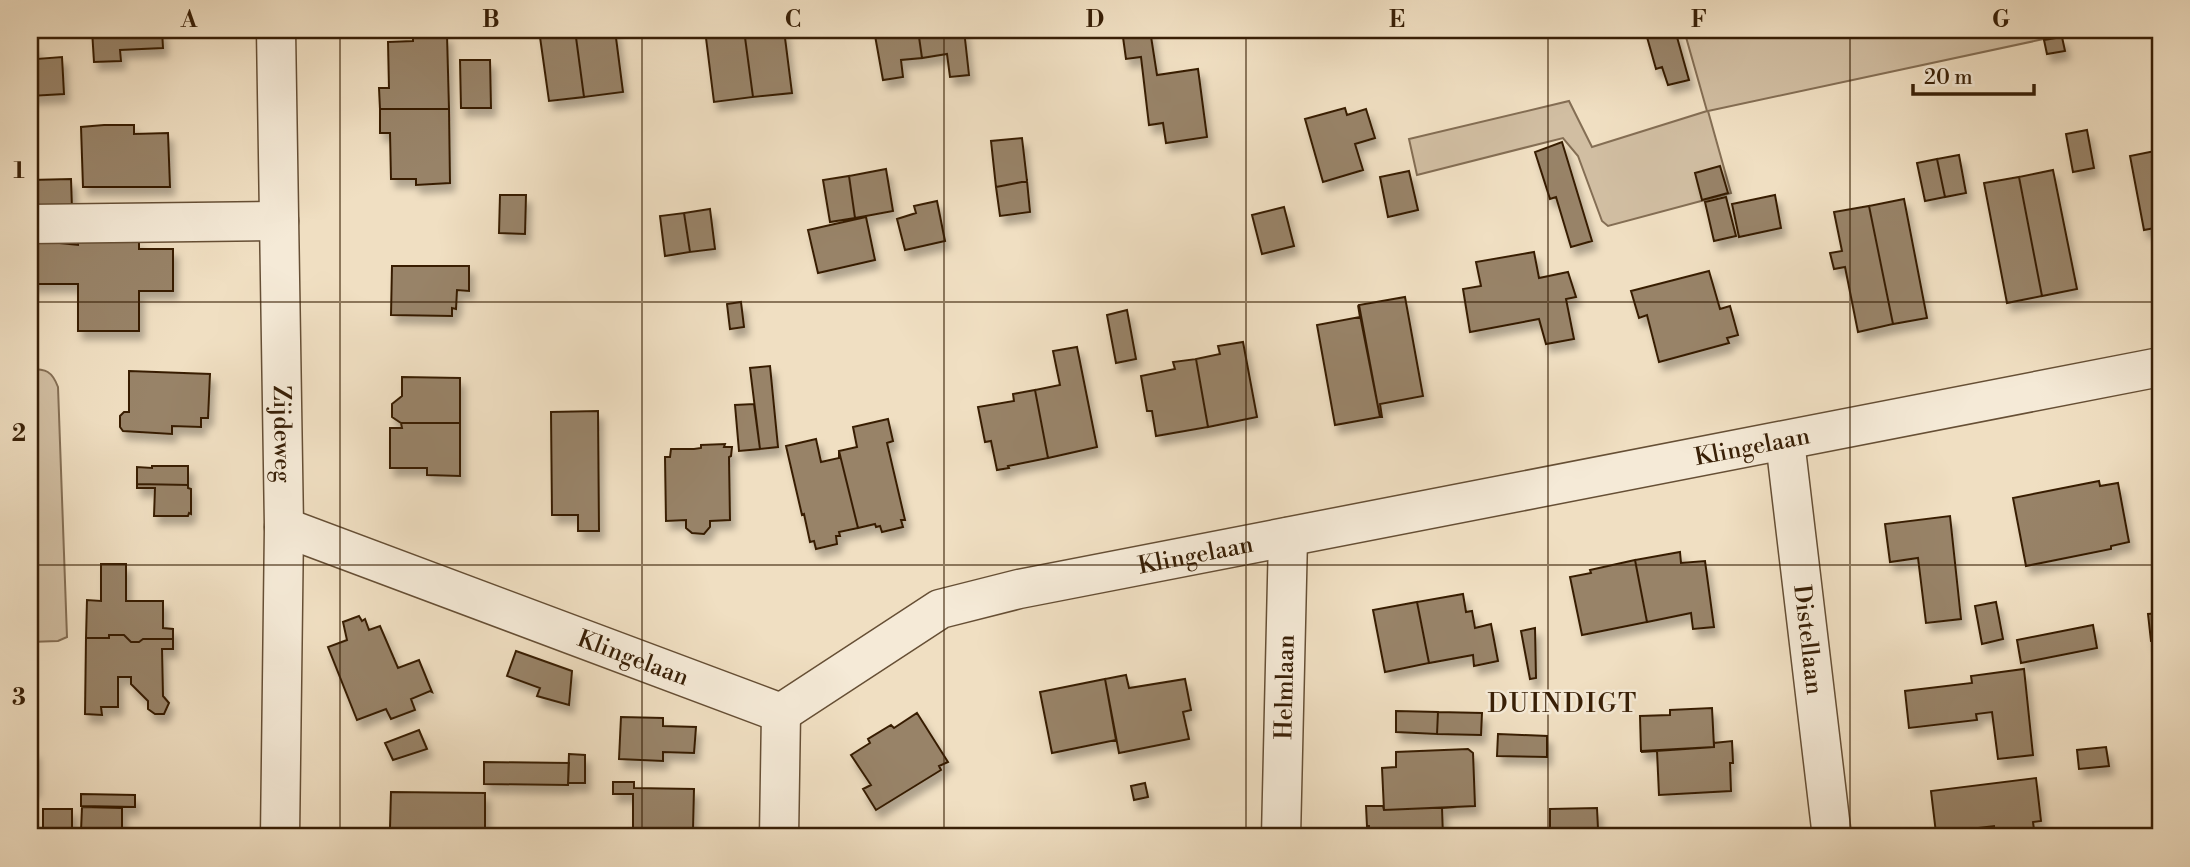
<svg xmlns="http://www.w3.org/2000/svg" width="2190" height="867" font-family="'Libre Bodoni',serif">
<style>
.green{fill:#d1bea2;stroke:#846e54;stroke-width:2}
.building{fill:#988368;stroke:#381f06;stroke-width:2;filter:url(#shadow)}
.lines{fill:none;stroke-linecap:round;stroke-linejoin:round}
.minor-casing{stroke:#664f35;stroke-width:41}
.minor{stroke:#f5ead7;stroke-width:38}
.grid{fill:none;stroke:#381f06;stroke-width:2;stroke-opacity:0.55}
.labels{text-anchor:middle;stroke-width:5;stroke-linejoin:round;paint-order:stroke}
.street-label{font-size:24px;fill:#381f06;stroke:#f5ead7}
.neighbourhood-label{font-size:26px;letter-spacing:2px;fill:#381f06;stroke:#f5ead7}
.neatline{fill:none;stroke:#381f06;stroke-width:2.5}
.grid-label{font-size:23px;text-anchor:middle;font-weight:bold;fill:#381f06}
</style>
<defs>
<filter id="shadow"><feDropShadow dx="4.5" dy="8" stdDeviation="3.5" flood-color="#0004"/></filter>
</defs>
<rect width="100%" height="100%" fill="#f0dfc2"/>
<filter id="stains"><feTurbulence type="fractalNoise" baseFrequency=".00286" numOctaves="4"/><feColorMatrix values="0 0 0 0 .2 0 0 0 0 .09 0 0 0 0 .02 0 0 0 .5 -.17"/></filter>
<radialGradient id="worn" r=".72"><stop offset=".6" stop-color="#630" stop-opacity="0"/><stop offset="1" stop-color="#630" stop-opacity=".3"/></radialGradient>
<path class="green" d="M1684,30h402l-378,81 23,82 -123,33 -6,-5 -24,-65 -15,-18 -146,37 -8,-36 160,-38 23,46 115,-36z
M30,369c16,0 22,2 28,18l9,250 -9,4 -28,1z"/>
<path class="building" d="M92,30h70l1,18 -43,2 1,11 -27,1z
M539,30h36l9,67 -35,4z
M575,30h40l8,62 -39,5z
M705,30h39l9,67 -39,5z
M744,30h40l8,63 -39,4z
M874,30h44l4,28 -21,2 2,17 -20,3z
M918,30h46l5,45 -19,2 -3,-23 -25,4z
M1122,30h28l7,45 41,-6 9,68 -41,6 -3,-20 -14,2 -8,-68 -15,2z
M1645,30h30l14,50 -21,5 -6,-18 -6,2z
M447,35l2,74h-69l-1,-21h10l-1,-46 25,-1v-5z
M2062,37l3,14 -18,3 -3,-14z
M30,47h6l1,12 25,-2 2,37 -34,2z
M460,60h30l1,48h-30z
M1345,108l2,7 19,-6 9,29 -20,6 8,26 -40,12 -18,-63z
M380,109h69l1,74 -34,2v-6h-25l-1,-46h-10z
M104,125h30v9l34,-1 2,54h-87l-2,-60z
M2087,130l7,38 -21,4 -7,-38z
M1022,138l5,43 -31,6 -5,-46z
M1562,142l30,99 -21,6 -15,-50 -6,2 -15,-47z
M2160,150v77l-16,3 -14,-74z
M1959,155l7,38 -21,4 -8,-38z
M1937,159l8,38 -20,4 -8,-38z
M1720,166l8,27 -26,7 -7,-27z
M886,169l7,42 -38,7 -6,-42z
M2053,170l24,119 -35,7 -23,-119z
M1409,171l9,39 -30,7 -8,-40z
M849,176l6,42 -25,4 -7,-42z
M2019,177l23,119 -35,7 -23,-120z
M71,179l1,30 -42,2v-31z
M1027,181l3,31 -30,4 -4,-29z
M500,195h26l-1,39 -26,-1z
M1775,195l6,33 -42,9 -7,-33z
M1726,197l10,39 -22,5 -9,-39z
M1904,199l23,119 -34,6 -24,-118z
M937,201l8,40 -40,9 -8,-31 19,-6 -2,-7z
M1869,206l24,118 -35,8 -13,-65 -11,2 -4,-16 12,-2 -8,-39z
M1284,207l10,39 -32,8 -10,-39z
M710,209l5,40 -25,3 -6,-39z
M684,213l6,39 -25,4 -5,-40z
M866,217l9,43 -57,13 -10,-43z
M30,240l48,5v-4h61v8h34v42h-34v40h-61v-47h-48z
M1534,252l5,26 29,-6 8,25 -10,2 8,40 -28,5 -7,-25 -69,13 -7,-43 18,-3 -5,-24z
M392,266h77v25l-12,-1 -1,19 -4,-1v8l-61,-1z
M1709,271l11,38 10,-3 8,29 -11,3 2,5 -70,19 -12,-47 -8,3 -8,-27z
M1405,297l18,99 -43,8 2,13h-2l-21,-112z
M741,302l3,25 -14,2 -3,-25z
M1358,305l22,112 -45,8 -18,-100 43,-8z
M1127,310l9,49 -20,4 -9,-48z
M1243,342l14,75 -49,10 -12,-68 24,-5 -2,-8z
M1077,347l20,100 -49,11 -13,-68 25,-5 -7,-34z
M1196,359l12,68 -52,9 -4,-25h-5l-6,-35 34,-7 -2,-7z
M770,366l8,81 -18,2 -10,-81z
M129,371l81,3 -2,44h-7v9l-29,-1v8l-49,-3 -3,-4v-11l4,-4h5z
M402,377l58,1v45h-59l-9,-6v-13l10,-8z
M1035,390l13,68 -40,8 1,2 -12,2 -6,-29 -6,1 -7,-35 36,-6 -1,-7z
M754,404l6,45 -21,2 -4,-46z
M598,411l1,120h-21v-16h-26l-1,-103z
M888,419l5,22 -6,2 18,77h-4l2,7 -21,5 -2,-6 -4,1 -1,-3 -17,4 -19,-77 18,-4 -4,-20z
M401,423h59v53l-33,-1v-7h-37v-40h12z
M816,439l5,23 18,-4v-7l19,77 -19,4 1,4h-4l1,8 -21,5 -2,-8 -4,1 -6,-28 -2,1 -16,-69z
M725,444l-1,3h8l-1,9 -2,1 1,63 -20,1v6l-6,7 -12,-1 -6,-5v-8l-20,1 -1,-64h5l1,-8h23l7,-1v-3z
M152,466h36v19l-51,-1v-17l15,1z
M2099,481l1,5 18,-3 11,59 -18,4v3l-85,17 -13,-68z
M137,484l51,1v3l3,1v25l-2,-1 -1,3h-34l1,-28h-18z
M1950,516l11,103 -35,4 -8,-65 -28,4 -5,-38z
M1680,552l1,11 24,-2 9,66 -21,2 -2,-16 -44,9 -12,-62z
M1635,560l12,62 -65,13 -12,-58 21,-4 -1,-3z
M101,564h25v37h37v27l10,1v10h-30l-4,3h-8l-7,-7h-15v3h-23l1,-38 14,1z
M1463,594l3,18 6,-1 3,17 16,-4 7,37 -24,5 -1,-11 -44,8 -12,-61z
M1417,602l12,61 -44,9 -12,-62z
M1996,602l7,37 -21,5 -7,-38z
M2160,613v27l-9,1 -3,-27z
M359,616l3,5 3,-2 4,11 11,-4 18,42 21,-8 13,32 -2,-1 -19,8 4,11 -24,9 -5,-10 -29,11 -29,-73 19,-7 -4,-18z
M2093,625l4,23 -76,15 -4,-23z
M1535,628l1,50 -6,1 -9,-48z
M109,635h15l7,7h8l4,-3h30v10h-11l1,47 6,7 -5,11h-9l-7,-5v-8l-17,-17v-7h-13v30h-17l1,8 -17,-1 1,-76h23z
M516,651l56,20 -3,34 -32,-9 3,-8 -33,-12z
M2024,669l9,86 -35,4 -6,-47 -16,2 1,6 -68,8 -4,-37 67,-8 -1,-7z
M1126,675l3,13 56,-9 6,31 -8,2 6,27 -70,14 -14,-74z
M1105,679l11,61 -64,13 -12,-61z
M1712,708l2,39 -73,4 -1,-35 30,-1v-5z
M1396,711l42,1 -1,22 -41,-2z
M1438,712l44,1 -1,22 -44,-1z
M917,713l31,49 -9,4 2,4 -65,40 -13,-21 8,-4 -20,-30 19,-12 -2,-4 23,-14 3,3z
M621,717l42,1v8l33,1 -2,26 -31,-1v9l-44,-2z
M419,730l8,19 -34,11 -8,-17z
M1498,734l49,2v21l-50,-1z
M1732,741l1,22h-3l1,28 -72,4 -2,-44 -16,1 73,-5v-4z
M2106,747l3,19 -30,3 -2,-19z
M1468,749l5,4 2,53 -91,4 -2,-42 14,-1v-15z
M30,751h5v38h-5z
M569,754l16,1v28h-17z
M484,762l85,1 -1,22 -84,-1z
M2036,778l5,43 -8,1 2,15h-40l-1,-11 -58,7 -5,-42z
M613,782h21v6l60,1 -1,40h-24v5h-16v-6h-20v-34h-20z
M1145,783l3,14 -14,3 -3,-14z
M391,792l94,1v37l-28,-1 -1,8h-24l1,-8 -43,-1z
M81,794l54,1v12l-54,-1z
M1366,806h17l1,4 73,-3 -15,1 1,29h-73l-1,-11h-2z
M82,807l40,1v22l52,1v6h-78v-5l-15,-1z
M1597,808l1,21 -48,3v-23z
M43,809h29v26h-29z
M1598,829v8h-48v-5z"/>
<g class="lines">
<g class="minor-casing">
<g id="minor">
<path id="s1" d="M276,30l8,497 -4,310"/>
<path d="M30,224l249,-3"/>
<path id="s2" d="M1785,441l47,396"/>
<path id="s3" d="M284,527l497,186 159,-104 79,-20 1141,-222"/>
<path d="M779,837l2,-124"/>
<path id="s4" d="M1281,837l7,-300"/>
</g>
</g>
<use href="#minor" class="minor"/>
</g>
<path class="grid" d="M340,30v807M642,30v807M944,30v807M1246,30v807M1548,30v807M1850,30v807M30,302h2130M30,565h2130"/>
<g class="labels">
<g class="street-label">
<text dy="8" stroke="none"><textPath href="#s1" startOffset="404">Zijdeweg</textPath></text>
<text dy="8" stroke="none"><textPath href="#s3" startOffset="1549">Klingelaan</textPath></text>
<text dy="8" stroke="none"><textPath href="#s3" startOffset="982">Klingelaan</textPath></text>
<text dy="8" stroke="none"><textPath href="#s2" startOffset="200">Distellaan</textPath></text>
<text dy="8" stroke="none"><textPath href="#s3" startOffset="373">Klingelaan</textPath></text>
<text dy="8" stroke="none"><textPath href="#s4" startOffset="150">Helmlaan</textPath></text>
</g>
<g class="neighbourhood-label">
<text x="1563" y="712">DUINDIGT</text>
</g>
</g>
<rect width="2190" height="867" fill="none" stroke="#f0dfc2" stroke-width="77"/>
<path d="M1913 84v10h121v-10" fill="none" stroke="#381f06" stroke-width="3.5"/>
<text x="1924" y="84" font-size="21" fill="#381f06" stroke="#f5ead7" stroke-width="5" paint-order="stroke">20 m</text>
<rect x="38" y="38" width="2114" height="790" class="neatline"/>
<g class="grid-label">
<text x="189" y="27">A</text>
<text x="491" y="27">B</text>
<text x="793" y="27">C</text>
<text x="1095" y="27">D</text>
<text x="1397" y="27">E</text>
<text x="1699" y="27">F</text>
<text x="2001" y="27">G</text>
<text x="19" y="178">1</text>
<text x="19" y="441">2</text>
<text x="19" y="705">3</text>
</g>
<rect width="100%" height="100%" filter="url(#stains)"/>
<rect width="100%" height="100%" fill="url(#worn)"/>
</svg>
